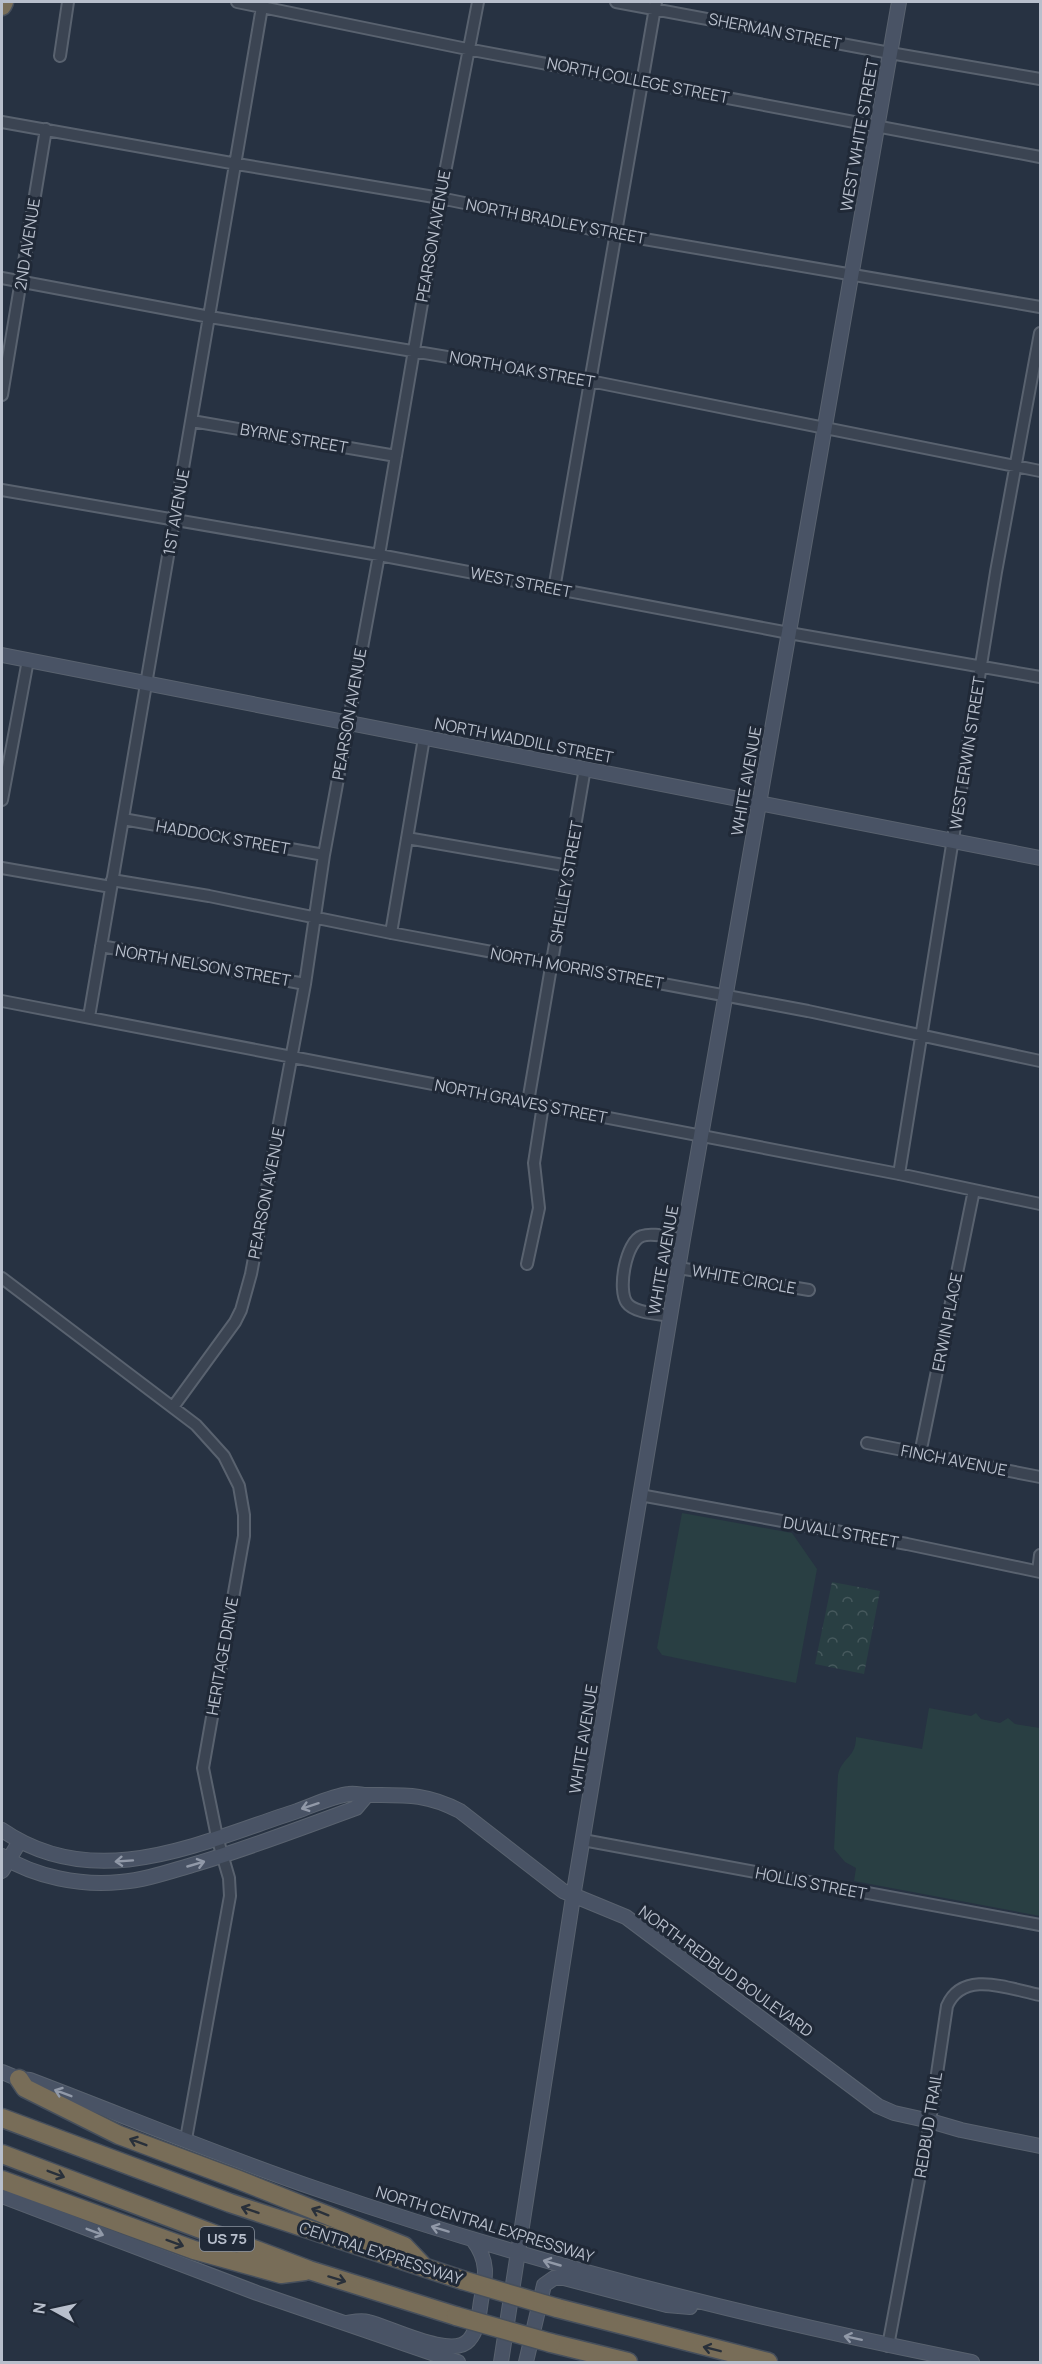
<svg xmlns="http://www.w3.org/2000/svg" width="1042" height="2364" font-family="Manrope,sans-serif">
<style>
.grass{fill:#293f43}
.park{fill:url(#park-crowns)}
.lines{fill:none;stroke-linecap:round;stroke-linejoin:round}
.street-casing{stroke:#59626f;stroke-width:14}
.secondary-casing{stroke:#59626f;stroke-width:16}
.highway-casing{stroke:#464f5c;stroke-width:21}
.street{stroke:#3b4452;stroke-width:10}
.secondary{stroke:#495365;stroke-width:14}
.highway{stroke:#786d58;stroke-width:18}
.highway-bridge-casing{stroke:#464f5c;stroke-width:21;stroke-linecap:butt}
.highway-bridge{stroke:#786d58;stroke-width:18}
.oneway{stroke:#9199a8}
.oneway2{stroke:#29303a}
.labels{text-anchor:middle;stroke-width:6;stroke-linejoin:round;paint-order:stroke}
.shield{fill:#202937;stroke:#8a929f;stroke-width:1.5}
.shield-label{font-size:15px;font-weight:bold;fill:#b8bfcc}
.street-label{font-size:16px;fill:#b8bfcc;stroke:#202937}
</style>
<defs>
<pattern id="park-crowns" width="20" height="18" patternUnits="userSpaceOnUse" patternTransform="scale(1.5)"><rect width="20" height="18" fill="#293f43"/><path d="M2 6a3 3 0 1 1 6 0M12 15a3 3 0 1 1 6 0" fill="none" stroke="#46595d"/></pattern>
</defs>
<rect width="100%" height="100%" fill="#273242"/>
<path class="grass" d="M682,1513l110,20 25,36 -21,114 -134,-28 -5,-7z
M929,1708l42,8 5,-3 5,6 19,4 8,-5 7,6 25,4v188l-186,-35 2,-13 -11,-6 -11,-13 4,-74c4,-18 18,-17 18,-38l66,12z"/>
<path class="park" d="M832,1582l48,9 -16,83 -49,-10z"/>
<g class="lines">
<g class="street-casing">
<path id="street" d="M237,2l230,47 573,108
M616,2l274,51 150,26
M60,56l8,-54
M2,122l235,42 203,34 175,36 425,73
M2,278l208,39 380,64 450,90
M2,395l44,-266
M192,421l204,35
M2,490l377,65 410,78 251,44
M554,589l102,-587
M2,800l26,-140
M123,819l201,36
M407,838l162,28
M2,868l109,19
M112,880l97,16 182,37 417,78 232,50
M391,933l33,-195
M101,946l204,38
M2,1001l897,173 141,30
M89,1017l173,-1010
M528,1102l57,-334
M899,1174l97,-602 44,-239
M527,1264l12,-56 -5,-45 9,-58
M679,1268l130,22
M2,1278l194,147 28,31 15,30 5,29v21l-41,232 14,69 12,41 1,18 -44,243
M670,1316c-11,-2 -36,-3 -43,-13 -10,-13 -1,-62 15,-67 11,-4 29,2 41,3
M173,1407l62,-85 6,-12 10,-36 54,-290 19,-129 55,-300 61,-357 38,-196
M867,1443l173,34
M920,1454l54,-264
M640,1495l267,49 133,28
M1038,1571l2,-16
M583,1840l457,85
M888,2346l42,-225 17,-115c16,-37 62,-17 93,-11"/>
</g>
<g class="secondary-casing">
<path id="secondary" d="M2,655l1038,203
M2,1830c94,65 200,12 295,-19 17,-6 35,-15 52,-17 6,-1 13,1 18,1 37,0 59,-2 93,16l103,80 63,26 252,189 16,7 36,8 31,9 79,16
M2,1856c33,21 79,30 118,26 25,-2 48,-10 72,-17 55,-16 109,-37 164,-57l11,-13
M2,1871l18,-30
M2,2072l17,7 11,1c95,36 190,76 287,109 214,74 433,129 655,173
M2,2196l255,97 201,69
M345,2323c8,-1 16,-3 23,-1 22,5 84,38 101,18 9,-10 10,-26 12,-39 5,-25 8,-40 -8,-61
M501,2362l72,-465 110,-658 216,-1237
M526,2362l18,-77 10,-7h10l103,27 23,2"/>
</g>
<g class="highway-casing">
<path id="highway" d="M2,6l2,-4
M19,2079l6,9 94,47 120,45 165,66 20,21
M2,2118l228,85 232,77
M2,2154l307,116 147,46
M2,2180l192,70 87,24 24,-3
M557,2308l211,54
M551,2343l77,19"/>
</g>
<use href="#street" class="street"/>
<use href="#secondary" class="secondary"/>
<use href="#highway" class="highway"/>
<g class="highway-bridge-casing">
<path id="highway-bridge" d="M462,2280l95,28
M456,2316l95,27"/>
</g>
<use href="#highway-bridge" class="highway-bridge"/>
</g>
<defs><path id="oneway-shaft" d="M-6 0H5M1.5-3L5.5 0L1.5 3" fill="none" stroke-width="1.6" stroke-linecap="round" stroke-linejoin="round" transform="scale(1.5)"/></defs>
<g class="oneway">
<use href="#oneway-shaft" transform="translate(310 1806) rotate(162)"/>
<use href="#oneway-shaft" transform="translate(124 1861) rotate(176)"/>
<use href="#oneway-shaft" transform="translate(196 1864) rotate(-16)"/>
<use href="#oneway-shaft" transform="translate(63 2093) rotate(-159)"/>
<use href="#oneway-shaft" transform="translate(440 2229) rotate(-163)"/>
<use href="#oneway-shaft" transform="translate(95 2232) rotate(21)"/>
<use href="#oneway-shaft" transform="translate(552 2263) rotate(-164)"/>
<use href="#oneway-shaft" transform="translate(853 2338) rotate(-168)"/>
</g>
<g class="oneway2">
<use href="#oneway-shaft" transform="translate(138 2142) rotate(-159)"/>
<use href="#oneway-shaft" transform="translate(56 2174) rotate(21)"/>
<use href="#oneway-shaft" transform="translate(250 2210) rotate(-161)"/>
<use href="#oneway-shaft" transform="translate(320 2212) rotate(-158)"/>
<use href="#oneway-shaft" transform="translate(175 2243) rotate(20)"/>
<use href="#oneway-shaft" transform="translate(337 2279) rotate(17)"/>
<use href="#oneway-shaft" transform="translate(712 2349) rotate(-166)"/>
</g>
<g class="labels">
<rect class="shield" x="200" y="2227" width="54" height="24" rx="4.5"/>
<g class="shield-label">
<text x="227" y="2244">US 75</text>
</g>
<g class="street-label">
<text transform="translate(775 31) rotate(11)" y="6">SHERMAN STREET</text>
<text transform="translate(638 80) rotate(11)" y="6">NORTH COLLEGE STREET</text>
<text transform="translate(859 135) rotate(-80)" y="6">WEST WHITE STREET</text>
<text transform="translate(556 221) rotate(11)" y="6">NORTH BRADLEY STREET</text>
<text transform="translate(433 236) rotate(-80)" y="6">PEARSON AVENUE</text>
<text transform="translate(27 244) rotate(-81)" y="6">2ND AVENUE</text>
<text transform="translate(522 369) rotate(10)" y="6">NORTH OAK STREET</text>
<text transform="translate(294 438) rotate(10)" y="6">BYRNE STREET</text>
<text transform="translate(176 512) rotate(-80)" y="6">1ST AVENUE</text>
<text transform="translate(521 582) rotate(11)" y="6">WEST STREET</text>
<text transform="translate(349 714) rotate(-80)" y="6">PEARSON AVENUE</text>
<text transform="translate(524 740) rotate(11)" y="6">NORTH WADDILL STREET</text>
<text transform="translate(967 753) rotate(-81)" y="6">WEST ERWIN STREET</text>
<text transform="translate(746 781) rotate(-80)" y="6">WHITE AVENUE</text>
<text transform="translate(223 837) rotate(10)" y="6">HADDOCK STREET</text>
<text transform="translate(566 882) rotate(-80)" y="6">SHELLEY STREET</text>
<text transform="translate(203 965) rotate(10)" y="6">NORTH NELSON STREET</text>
<text transform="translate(577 968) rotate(10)" y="6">NORTH MORRIS STREET</text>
<text transform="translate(521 1101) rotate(11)" y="6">NORTH GRAVES STREET</text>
<text transform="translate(266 1193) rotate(-79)" y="6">PEARSON AVENUE</text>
<text transform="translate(663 1260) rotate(-80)" y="6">WHITE AVENUE</text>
<text transform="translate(744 1279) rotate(10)" y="6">WHITE CIRCLE</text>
<text transform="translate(947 1322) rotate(-79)" y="6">ERWIN PLACE</text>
<text transform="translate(954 1460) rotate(11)" y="6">FINCH AVENUE</text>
<text transform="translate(841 1532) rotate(10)" y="6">DUVALL STREET</text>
<text transform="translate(222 1656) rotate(-80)" y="6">HERITAGE DRIVE</text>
<text transform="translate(583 1739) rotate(-81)" y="6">WHITE AVENUE</text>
<text transform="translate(811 1883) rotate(11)" y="6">HOLLIS STREET</text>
<text transform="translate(726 1971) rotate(36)" y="6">NORTH REDBUD BOULEVARD</text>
<text transform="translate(928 2125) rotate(-81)" y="6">REDBUD TRAIL</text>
<text transform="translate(485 2224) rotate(17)" y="6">NORTH CENTRAL EXPRESSWAY</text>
<text transform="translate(381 2253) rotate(18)" y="6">CENTRAL EXPRESSWAY</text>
</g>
</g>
<rect width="1042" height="2364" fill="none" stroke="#b8bfcc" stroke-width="6"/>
<g transform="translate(54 2310) rotate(278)" stroke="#202937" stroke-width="4.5" paint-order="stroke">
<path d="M0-4.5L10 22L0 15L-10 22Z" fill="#b8bfcc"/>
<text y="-9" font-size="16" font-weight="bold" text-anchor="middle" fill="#b8bfcc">N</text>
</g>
</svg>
